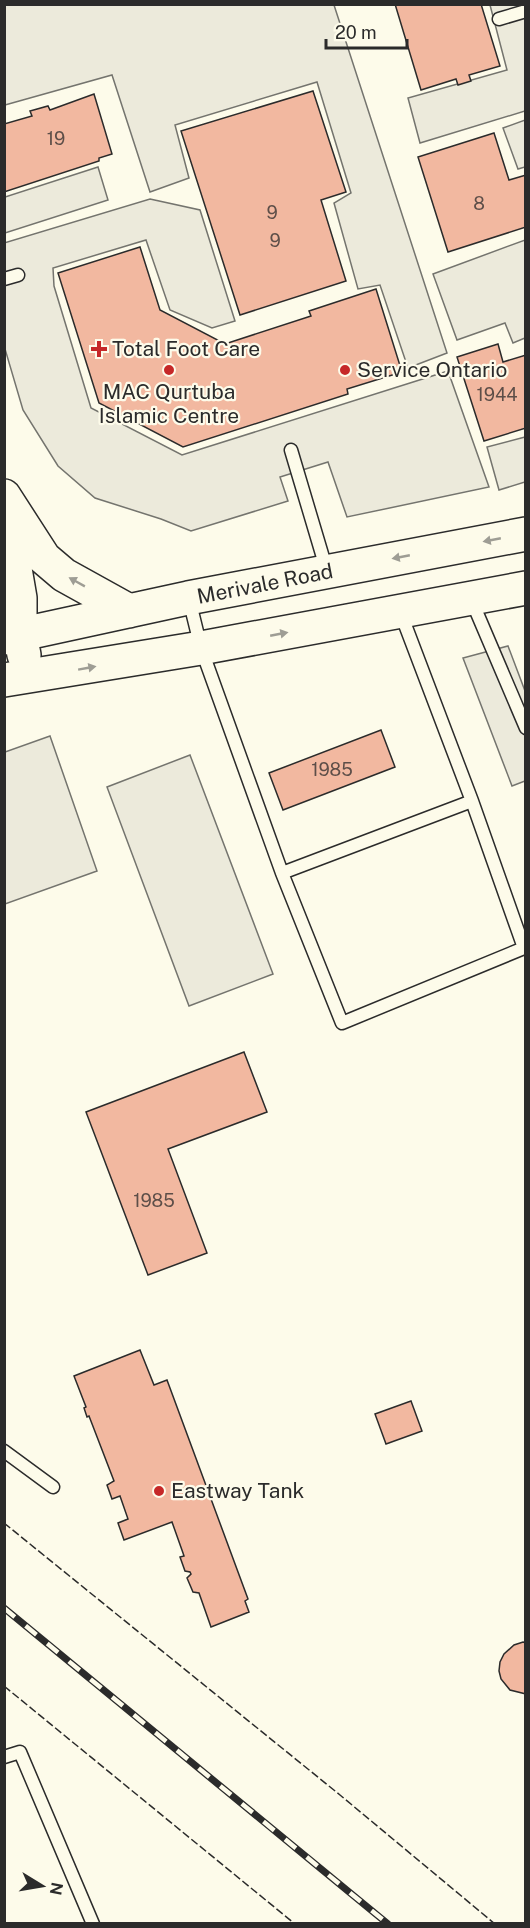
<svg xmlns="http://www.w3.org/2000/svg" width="530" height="1928" font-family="'Public Sans',sans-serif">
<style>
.parking{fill:#eceadb;stroke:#74746e;stroke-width:1.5}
.building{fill:#f2b8a0;stroke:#2b2b2b;stroke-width:1.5}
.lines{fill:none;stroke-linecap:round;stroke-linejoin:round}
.lane-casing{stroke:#2b2b2b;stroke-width:15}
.secondary-casing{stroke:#2b2b2b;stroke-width:36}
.lane{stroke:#fdfbea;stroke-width:12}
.secondary{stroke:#fdfbea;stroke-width:33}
.rail-casing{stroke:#2b2b2b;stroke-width:7}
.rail{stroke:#fdfbea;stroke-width:4.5;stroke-dasharray:14;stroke-linecap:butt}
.fence{stroke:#2b2b2b;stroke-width:1.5;stroke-dasharray:8 3;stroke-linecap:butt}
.oneway{fill:#9e9d94}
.poi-dot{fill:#c62828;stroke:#fdfbea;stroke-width:2}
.labels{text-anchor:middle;stroke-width:4.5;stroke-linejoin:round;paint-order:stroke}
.number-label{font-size:18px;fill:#5d4e48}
.poi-label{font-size:21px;fill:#2b2b2b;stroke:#fdfbea;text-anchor:start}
.street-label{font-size:21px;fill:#2b2b2b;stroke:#fdfbea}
</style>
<rect width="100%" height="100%" fill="#fdfbea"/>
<path class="parking" d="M5,4l329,1 113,348 -39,15 -28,-83 -22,4 -24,-86 17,-10 -34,-111 -142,43 14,53 -39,14 -38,-117 -107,30z
M490,5h35v106l-105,32 -12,-45 99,-28z
M525,120v47l-7,2 -15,-41z
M98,167l10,33 -103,33v-36z
M150,199l50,11 35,111 -23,7 -42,-18 -24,-70 -93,28 1,18 37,122 91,47 266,-84 41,116 -142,30 -19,-55 -48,15 8,24 -97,30 -30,-12 -66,-21 -37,-32 -35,-56 -18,-61 -1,-106z
M525,240v98l-12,5 -8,-20 -48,17 -24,-66z
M525,437v45l-26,8 -12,-43z
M508,646l17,45v90l-13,5 -49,-128z
M50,736l47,135 -92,33v-152z
M190,755l83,219 -84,32 -82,-219z"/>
<path class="building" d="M395,4h86l19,62 -31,9 2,6 -13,4 -2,-6 -35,11z
M313,91l33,101 -25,8 25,81 -106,34 -59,-184z
M94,94l18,60 -13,4v3l-95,31v-68l28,-8 -2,-5 18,-5 2,4z
M494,133l15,47 17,-5v52l-78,25 -30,-95z
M140,247l20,63 65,34 86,-28 -2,-5 67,-22 26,83 -55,17 1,5 -165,53 -84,-44 -41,-130z
M498,344l5,18 23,-7v73l-42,13 -27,-84z
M381,730l14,37 -112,43 -14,-37z
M244,1052l23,60 -99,37 39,104 -59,22 -62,-163z
M140,1350l14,35 13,-5 81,219 -3,2 4,11 -38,15 -12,-34 -6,-1 -6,-14 4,-4 -1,-2 -5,-1 -5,-14 4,-1 -1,-3 -11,-31 -48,18 -6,-17 10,-4 -8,-23 -8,3 -5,-14 7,-4 -25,-65 -2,1 -3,-9 2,-1 -12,-31z
M411,1401l11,30 -36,13 -11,-30z
M523,1642l3,1v51l-16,-4 -9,-11 -2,-8 1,-9 4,-8 10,-9z"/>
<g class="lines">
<g class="lane-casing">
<path id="lane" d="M499,19l27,-8
M4,279l14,-4
M291,450l36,121
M189,599l12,49 81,225 190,-72 -71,-187
M471,599l55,129
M282,873l60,150 182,-75 -52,-147
M4,1451l49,36
M4,1757l16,-5 73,172"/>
</g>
<g class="secondary-casing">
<path id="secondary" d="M4,496l40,62 20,17 65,36
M5,510l15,88v36l4,21
M4,638l184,-40 338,-64
M4,680l197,-32 325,-60"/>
</g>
<use href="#lane" class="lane"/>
<use href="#secondary" class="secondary"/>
<g class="rail-casing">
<path id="rail" d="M4,1608l384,316"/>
</g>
<use href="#rail" class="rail"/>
<path class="fence" d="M4,1523l336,272 155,129
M4,1686l291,238"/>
</g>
<defs><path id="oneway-solid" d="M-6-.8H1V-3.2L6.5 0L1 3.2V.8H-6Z" transform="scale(1.5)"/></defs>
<g class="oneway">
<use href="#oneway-solid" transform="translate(492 540) rotate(169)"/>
<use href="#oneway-solid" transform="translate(401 557) rotate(169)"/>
<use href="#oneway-solid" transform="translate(77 582) rotate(-151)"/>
<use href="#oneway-solid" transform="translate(279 634) rotate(-11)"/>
<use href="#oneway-solid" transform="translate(87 668) rotate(-10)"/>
</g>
<g class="poi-dot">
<path d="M96 340h6v6h6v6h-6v6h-6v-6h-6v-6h6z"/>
<circle cx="169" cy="370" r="6"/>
<circle cx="345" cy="370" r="6"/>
<circle cx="159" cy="1491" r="6"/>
</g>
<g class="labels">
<g class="number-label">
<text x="56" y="145">19</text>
<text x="479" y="210">8</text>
<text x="272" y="219">9</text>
<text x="275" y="247">9</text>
<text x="497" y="401">1944</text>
<text x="332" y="776">1985</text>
<text x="154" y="1207">1985</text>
</g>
<g class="poi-label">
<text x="112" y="356">Total Foot Care</text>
<text x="357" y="377">Service Ontario</text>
<text x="169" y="399" text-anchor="middle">MAC Qurtuba<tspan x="169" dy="24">Islamic Centre</tspan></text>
<text x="171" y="1498">Eastway Tank</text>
</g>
<g class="street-label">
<text transform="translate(265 584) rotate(-11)" y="7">Merivale Road</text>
</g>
</g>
<rect width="530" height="1928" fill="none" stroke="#2b2b2b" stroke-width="12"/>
<g transform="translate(42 1886) rotate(101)" stroke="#fdfbea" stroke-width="4.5" paint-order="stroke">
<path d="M0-4.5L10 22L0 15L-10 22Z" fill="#2b2b2b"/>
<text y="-9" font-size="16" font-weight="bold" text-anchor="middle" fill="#2b2b2b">N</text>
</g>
<path d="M326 39v9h81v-9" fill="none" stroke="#2b2b2b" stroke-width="3"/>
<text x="335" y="39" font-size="18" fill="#2b2b2b" stroke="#fdfbea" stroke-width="4.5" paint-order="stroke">20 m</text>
</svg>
